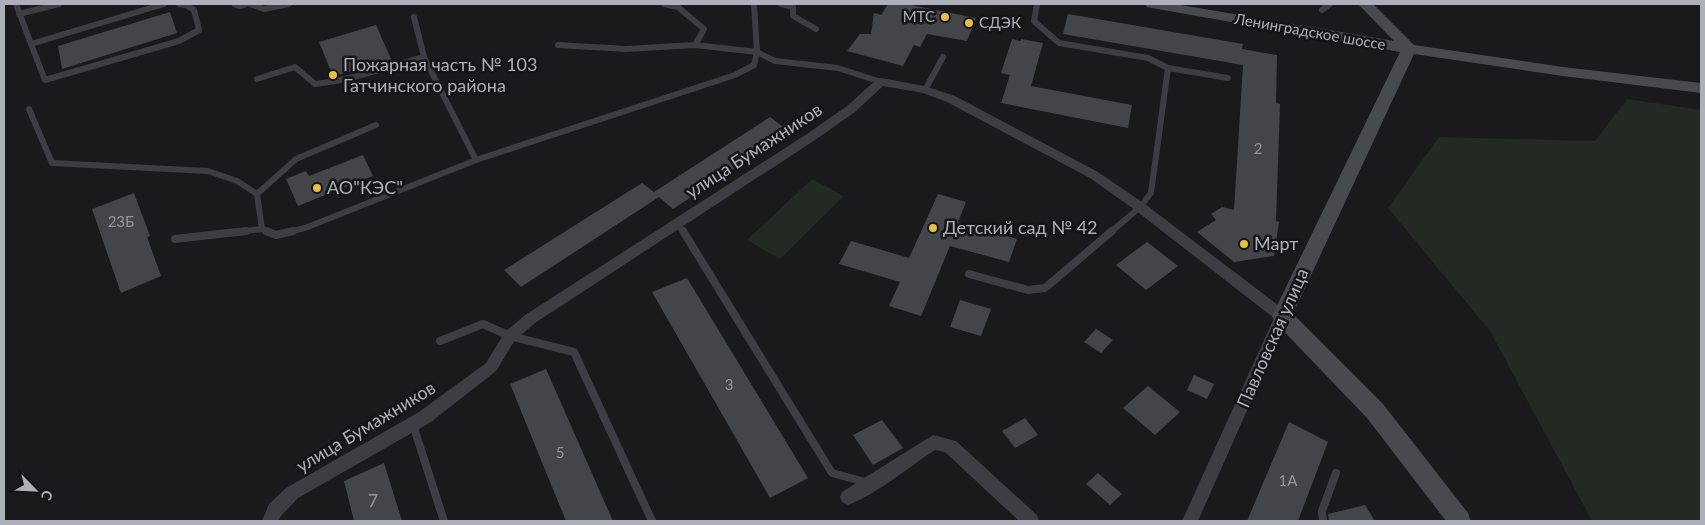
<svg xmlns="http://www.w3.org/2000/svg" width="1705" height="525" font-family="Lato,sans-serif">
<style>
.green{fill:#222a23}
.building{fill:#444549}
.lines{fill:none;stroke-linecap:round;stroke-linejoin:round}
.lane-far1{stroke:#3d3d43;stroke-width:6}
.lane{stroke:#3d3d43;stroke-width:8}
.street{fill:#3d3d43;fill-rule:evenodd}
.secondary{fill:#494a50;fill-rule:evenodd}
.poi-dot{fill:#e6be47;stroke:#151517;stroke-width:2}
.labels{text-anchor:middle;stroke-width:5;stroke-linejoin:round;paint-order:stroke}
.far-poi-label{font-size:15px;fill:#adb0ba;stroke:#151517;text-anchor:end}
.far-street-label{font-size:15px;fill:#adb0ba;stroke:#151517}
.number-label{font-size:15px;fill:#93959e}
.poi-label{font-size:18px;fill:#adb0ba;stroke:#151517;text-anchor:start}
.street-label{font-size:18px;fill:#adb0ba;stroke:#151517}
.near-number-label{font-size:18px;fill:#93959e}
</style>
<rect width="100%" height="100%" fill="#1a1a1c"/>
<path class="green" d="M1627,99l74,11v411h-109l-102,-190 -102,-123 51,-71 156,4z
M812,179l32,17 -64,63 -33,-19z"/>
<path class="building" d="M888,4h18l70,14 -9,23 -40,-7 -7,13 -6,-2 -11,21 -56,-15 13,-17h11l3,-21 7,2z
M170,12l7,21 -115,36 -4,-23z
M1068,14l175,30 -1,5 35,6 -1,48 4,1 -4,117 3,1 -5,34 -40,6 -37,-30 19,-12 -5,-6 11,-7 12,3 9,-145 -180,-31z
M376,25l16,36 -59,15 -14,-34z
M1012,39l9,2v-2l22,4 -12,43 101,19 -4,23 -127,-25 9,-28 -9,-2z
M770,117l20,15 -117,77 -14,-12 -138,90 -17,-17 138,-87 12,9z
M363,155l10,21 -75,30 -12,-27 20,-8 3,5z
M134,193l16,43 -3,1 14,39 -40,17 -29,-84z
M938,194l28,8 -8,20 59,17 -8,23 -59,-16 -29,70 -32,-10 11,-24 -61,-18 12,-23 58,17z
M1147,242l31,24 -32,24 -30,-25z
M687,278l121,200 -38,20 -118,-206z
M960,300l31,9 -10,27 -31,-9z
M1096,329l17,11 -12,13 -17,-11z
M546,369l67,152h-47l-56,-137z
M1194,375l20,9 -7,15 -20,-9z
M1148,386l32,26 -25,23 -32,-27z
M1025,418l13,17 -23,13 -13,-17z
M882,420l21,28 -30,17 -20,-30z
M1289,422l39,20 -30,79h-51z
M384,463l18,58h-48l-10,-40z
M1098,473l24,21 -12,11 -24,-21z
M1365,505l10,16h-46l-1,-7z"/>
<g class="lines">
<path class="lane-far1" d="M16,4l15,40 133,-40
M250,4l14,5 25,-5
M664,4l14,3 26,22 -9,16 62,7 18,9 63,7 43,14
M781,4l12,3v9l23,13
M1037,4l-3,17 25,22 89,15 20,10
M1322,10l8,-6
M19,14l40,-10
M414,17l10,40 52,103
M31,44l14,36 134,-39 20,-11 -5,-20 -8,-5 -7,-1
M558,45l68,4 69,-4
M257,79l38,-12 20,17c37,-4 73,-17 109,-27
M925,90l18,-33
M29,109l23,54 156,8 29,10 20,13 5,35 7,3
M257,194l39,-35 80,-34
M676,224l8,8
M235,232l27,-3
M288,232l17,-4 171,-68 259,-85 19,-10 3,-13 -3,-48
M1111,232l29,-25 11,-14 17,-125 60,10"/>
<path class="lane" d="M266,231l10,4 17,-4
M683,231l149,242 37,10
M175,239l71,-8
M969,274l59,16 17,-2 67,-57
M440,341l43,-17 27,12 64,16 78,169
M413,425l31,96
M1323,521l-1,-10 14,-38"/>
<path class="street" d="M231,4h19c-5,6 -15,7 -19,0z
M881,78l44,8 30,10 143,76 47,32 142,108 2,4 -91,205h-16l92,-203 -139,-108 -45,-32 -143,-76 -24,-9 -40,-7 -28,26 -40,28 -280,183 -20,17 -19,31 -65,51 -133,76 -17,18 -3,5h-16l7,-17 17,-16 133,-76 67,-49 19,-31 20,-17 282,-181 40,-28 30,-27z
M933,435l23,6 81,74 2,6h-20l-74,-69 -10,-2c-28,18 -56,43 -87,55l-6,-3 -2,-5 2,-5z"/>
<path class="secondary" d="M1145,4h30l219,37 -36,-37h15l41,41 149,22 138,16v10l-138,-17 -149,-22 -121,260 90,90 85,109 3,8h-25l-79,-103 -92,-96 -3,-6 128,-264 -248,-44 -5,-1z"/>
</g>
<g class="poi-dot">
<circle cx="945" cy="17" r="5"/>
<circle cx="969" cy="23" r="5"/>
<circle cx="333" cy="75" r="5"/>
<circle cx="317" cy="188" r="5"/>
<circle cx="933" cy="228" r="5"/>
<circle cx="1244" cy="244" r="5"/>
</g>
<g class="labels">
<g class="far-poi-label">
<text x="935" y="22">МТС</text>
<text x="979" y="28" text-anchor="start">СДЭК</text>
</g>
<g class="far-street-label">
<text transform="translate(1310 32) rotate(10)" y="5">Ленинградское шоссе</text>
</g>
<g class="number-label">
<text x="1258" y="154">2</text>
<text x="121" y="227">23Б</text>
<text x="729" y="390">3</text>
<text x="560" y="458">5</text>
<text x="1288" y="486">1А</text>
</g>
<g class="poi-label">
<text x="343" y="71">Пожарная часть № 103<tspan x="343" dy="21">Гатчинского района</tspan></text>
<text x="327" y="194">АО"КЭС"</text>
<text x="943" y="234">Детский сад № 42</text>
<text x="1254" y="250">Март</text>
</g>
<g class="street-label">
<text transform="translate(754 151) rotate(-33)" y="6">улица Бумажников</text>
<text transform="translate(1273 338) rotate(-66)" y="6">Павловская улица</text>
<text transform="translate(366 427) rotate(-31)" y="6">улица Бумажников</text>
</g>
<g class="near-number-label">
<text x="373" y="507">7</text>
</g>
</g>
<rect width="1705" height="525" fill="none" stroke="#adb0ba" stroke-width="10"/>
<g transform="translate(35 490) rotate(114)" stroke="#151517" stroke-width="4" paint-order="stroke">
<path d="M0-4L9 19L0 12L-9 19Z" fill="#adb0ba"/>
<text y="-8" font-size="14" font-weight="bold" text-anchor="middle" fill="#adb0ba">С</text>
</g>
</svg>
